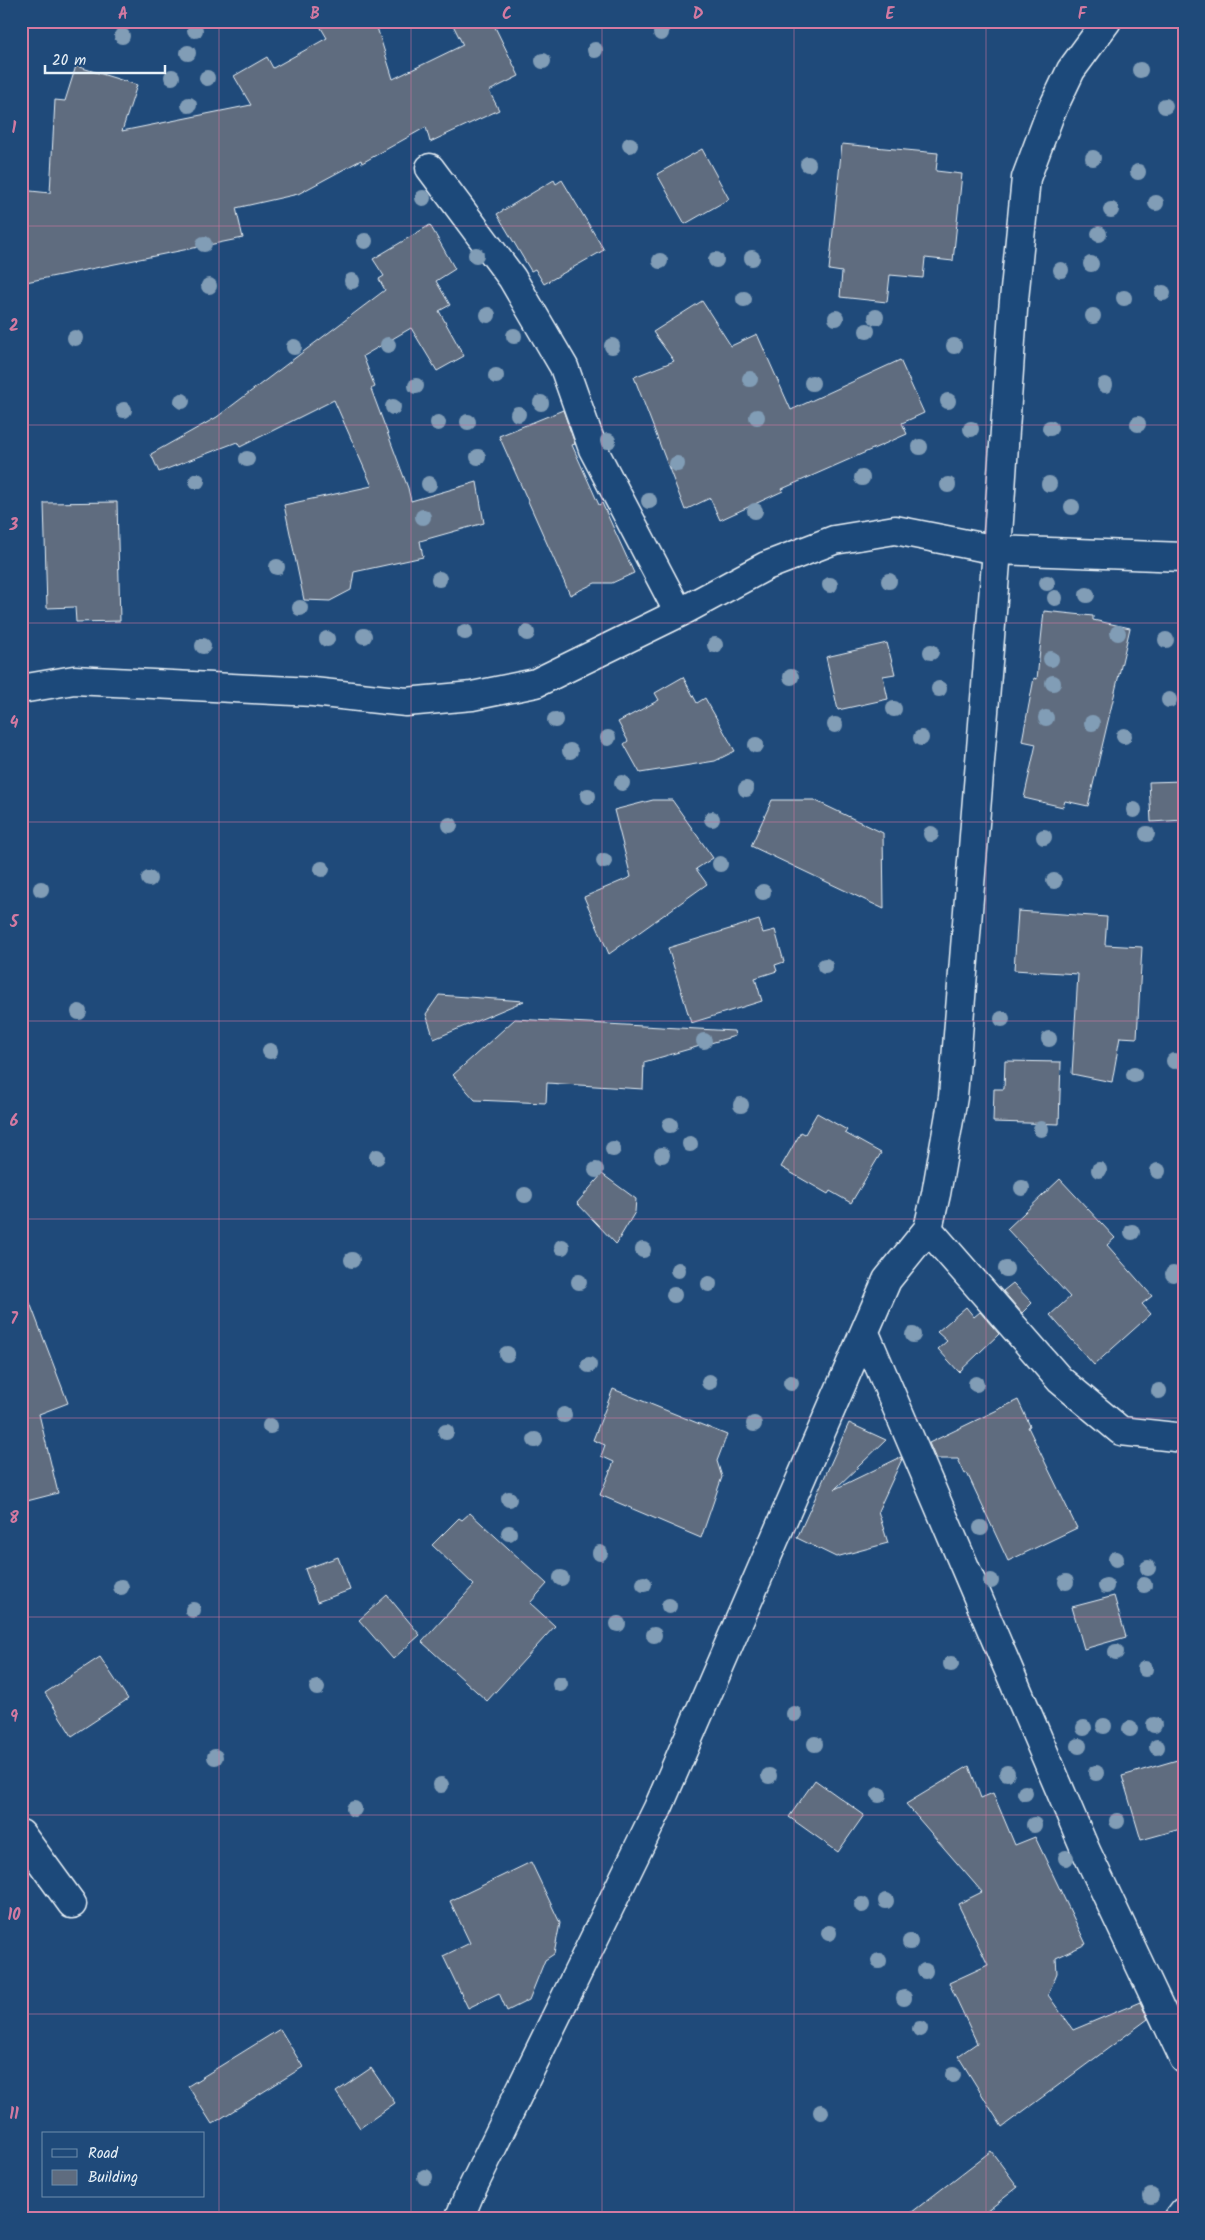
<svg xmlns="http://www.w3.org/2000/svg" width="1205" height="2240" font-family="Kalam,sans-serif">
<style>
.building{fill:#5f6c7f;stroke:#e8f1f8}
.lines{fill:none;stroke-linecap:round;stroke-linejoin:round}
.street-casing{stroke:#e8f1f8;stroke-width:31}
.street{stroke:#1f4a7a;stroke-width:28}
.tree{fill:#819db6}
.grid{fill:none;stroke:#d37aa2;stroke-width:1;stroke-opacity:0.55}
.neatline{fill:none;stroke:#d37aa2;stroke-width:2}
.grid-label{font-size:16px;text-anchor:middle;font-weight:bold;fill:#d37aa2}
</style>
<rect width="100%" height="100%" fill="#1f4a7a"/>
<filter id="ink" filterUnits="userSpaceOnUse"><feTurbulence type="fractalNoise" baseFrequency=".02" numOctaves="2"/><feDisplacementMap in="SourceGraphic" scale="10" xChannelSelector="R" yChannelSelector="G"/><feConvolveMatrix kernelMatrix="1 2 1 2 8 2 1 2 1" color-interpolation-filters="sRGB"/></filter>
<g filter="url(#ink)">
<path class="building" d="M317,21h58l18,58 70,-34 -12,-24h41l27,55 -30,15 10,19 -69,32 -4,-15 -64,36 -1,-3 -63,34 -62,14 7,30 -222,45v-93l29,3 5,-93 10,1 11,-35 61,19 -15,46 129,-26 -17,-29 33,-19 6,11 54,-30z
M842,144l96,9 -2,18 26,3 -9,87 -28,-3 -2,20 -33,-3 -3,27 -47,-5 2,-25 -13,-2z
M702,149l27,50 -44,25 -28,-50z
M554,180l2,4 6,-4 42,70 -60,34 -9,-15 -4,2 -34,-57z
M430,225l25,44 -19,12 14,24 -11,6 25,45 -27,15 -26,-43 -48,28 12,31 -4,2 37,99 3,13 66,-19 7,41 -64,18 3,16 -69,15 -3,18 -21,11 -26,-1 -20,-95 88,-19 -38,-86 -94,47 -3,-5 -78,30 -8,-18 66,-37 168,-127 -6,-11 5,-3 -11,-17z
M702,301l29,45 26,-12 34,76 109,-50 24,53 -22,10 5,11 -125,55 1,2 -63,29 -10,-22 -25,12 -51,-133 40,-16 -21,-29z
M563,410l12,34 -3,1 27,60 3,-2 32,70 -22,10h-17l-25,12 -71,-159z
M117,502l3,119 -44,1 -1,-15 -28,1 -3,-105z
M1044,611l49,5v4l37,8 -42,178 -23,-5 -2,6 -39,-9 12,-54 -14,-3 12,-63 3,1z
M887,643l8,31 -12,2 5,23 -50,11 -12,-53z
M683,677l14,26 8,-5 30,53 -20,10 -75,12 -16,-29 4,-3 -10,-19 41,-22 -4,-7z
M1184,781v39l-33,2 -2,-40z
M653,800h19l41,58 -17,11 11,15 -98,70 -25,-57 47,-20 -17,-67z
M772,800h42l69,33 1,76 -133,-63z
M1018,911l89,6 -2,28 37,2 -5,91 -17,-1 -8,45 -40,-8 6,-100 -64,-4z
M759,920l4,13 12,-3 9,32 -9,3 2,6 -22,7 7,23 -71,22 -23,-75z
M439,995l85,6 -90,38 -8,-25z
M515,1019l219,12 1,5 -91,26 -1,27 -96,-6 -1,20 -71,-3 -22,-25z
M1005,1061l56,1 -2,62 -66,-2 1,-33h10z
M817,1113l30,17 -2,3 36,20 -30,50 -21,-12 -2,3 -47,-27 20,-35 4,2z
M602,1174l34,25 -1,13 -19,32 -39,-41z
M1060,1179l55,59 -8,7 45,51 -10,8 9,10 -57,51 -44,-50 20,-18 -63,-68z
M1013,1283l19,20 -10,10 -19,-22z
M24,1287l44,116 -29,11 19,79 -31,8 -6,-22v-191z
M966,1307l8,10 6,-5 19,22 -40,38 -21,-23 9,-8 -10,-9z
M613,1389l114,46 -10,26 5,16 -21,61 -101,-43 14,-33 -13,-6 4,-11 -12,-5z
M1018,1400l12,26 -2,1 49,101 -69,33 -41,-88 -2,1 -7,-15h-22l-7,-16z
M849,1423l37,17 -51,49 66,-32 1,2 -24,52 10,32 -52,14 -39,-19z
M470,1513l77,71 -17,19 25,23 -68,75 -65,-59 52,-57 -42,-40 27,-27 3,2z
M338,1557l12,33 -33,12 -12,-33z
M387,1595l33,40 -27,24 -34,-39z
M1114,1596l12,41 -42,12 -12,-42z
M100,1657l28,42 -56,37 -27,-43z
M1184,1758v70l-43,12 -19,-64z
M969,1766l12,32 12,-5 22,52 20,-8 51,107 -30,14 1,15 -9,22 25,35 67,-28 8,17 -146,108 -44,-71 19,-13 -28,-60 39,-18 -30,-61 24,-12 -76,-88z
M815,1780l49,35 -26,37 -49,-35z
M531,1862l29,61 -6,31 -9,6 -16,40 -22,11 -8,-18 -31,15 -25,-52 27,-13 -20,-42z
M280,2029l23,38 -91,57 -24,-38z
M371,2068l24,35 -35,25 -24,-36z
M991,2151l27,36 -41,32h-74z"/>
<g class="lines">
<g class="street-casing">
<path id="street" d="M430,168l82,110 52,89 29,82 86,164
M21,689l53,-9 239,12 93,10 66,-6 64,-13 143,-70 87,-47 68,-26 61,-10 102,20 187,7
M928,1229l132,151 61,51 63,7
M865,1333l221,518 98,208
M21,1834l51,70
M459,2219l10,-24 189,-387 229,-528 41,-51 8,-35 17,-97 44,-547 16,-240 13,-132 24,-64 21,-44 36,-49
M1178,2219l6,-8"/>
</g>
<use href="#street" class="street"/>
</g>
<g class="tree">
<circle cx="195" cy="30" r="8"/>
<circle cx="661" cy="33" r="8"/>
<circle cx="122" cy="36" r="8"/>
<circle cx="595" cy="50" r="8"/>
<circle cx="188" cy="53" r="8"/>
<circle cx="543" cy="61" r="8"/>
<circle cx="1140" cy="70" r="8"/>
<circle cx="172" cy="77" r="8"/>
<circle cx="207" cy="78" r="8"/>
<circle cx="189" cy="105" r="8"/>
<circle cx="1165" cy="106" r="8"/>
<circle cx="630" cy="145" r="8"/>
<circle cx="1093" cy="158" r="8"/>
<circle cx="808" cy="164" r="8"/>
<circle cx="1138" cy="172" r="8"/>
<circle cx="423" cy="198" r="8"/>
<circle cx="1156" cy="203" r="8"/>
<circle cx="1111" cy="210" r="8"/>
<circle cx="1099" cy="234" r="8"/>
<circle cx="365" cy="241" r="8"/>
<circle cx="204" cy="244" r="8"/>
<circle cx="476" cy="255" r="8"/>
<circle cx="752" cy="258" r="8"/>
<circle cx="716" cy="260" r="8"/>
<circle cx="660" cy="261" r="8"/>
<circle cx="1091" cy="264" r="8"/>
<circle cx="1061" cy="270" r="8"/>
<circle cx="352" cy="281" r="8"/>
<circle cx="209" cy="286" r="8"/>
<circle cx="1163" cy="293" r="8"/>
<circle cx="1124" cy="298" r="8"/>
<circle cx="744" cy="299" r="8"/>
<circle cx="488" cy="315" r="8"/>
<circle cx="1093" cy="316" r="8"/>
<circle cx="876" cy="317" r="8"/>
<circle cx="836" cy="318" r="8"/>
<circle cx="867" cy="331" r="8"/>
<circle cx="514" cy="336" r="8"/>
<circle cx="75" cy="338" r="8"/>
<circle cx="388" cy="345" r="8"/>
<circle cx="612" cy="346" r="8"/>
<circle cx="954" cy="346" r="8"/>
<circle cx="294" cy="347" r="8"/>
<circle cx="496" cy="376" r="8"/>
<circle cx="750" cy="379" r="8"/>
<circle cx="812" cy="383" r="8"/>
<circle cx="1105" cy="385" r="8"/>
<circle cx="416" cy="386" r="8"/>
<circle cx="182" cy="401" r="8"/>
<circle cx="948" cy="401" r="8"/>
<circle cx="541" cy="403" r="8"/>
<circle cx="393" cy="407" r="8"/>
<circle cx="124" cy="410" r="8"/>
<circle cx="518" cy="414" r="8"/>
<circle cx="757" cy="417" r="8"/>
<circle cx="468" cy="422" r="8"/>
<circle cx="438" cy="423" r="8"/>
<circle cx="1138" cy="424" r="8"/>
<circle cx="1050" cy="428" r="8"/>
<circle cx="971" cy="429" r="8"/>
<circle cx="608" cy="441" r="8"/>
<circle cx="920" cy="447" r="8"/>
<circle cx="478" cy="457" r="8"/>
<circle cx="247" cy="459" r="8"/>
<circle cx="677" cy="464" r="8"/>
<circle cx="862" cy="478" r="8"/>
<circle cx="197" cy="481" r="8"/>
<circle cx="429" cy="484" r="8"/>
<circle cx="1049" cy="484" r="8"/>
<circle cx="948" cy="485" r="8"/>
<circle cx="649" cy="501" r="8"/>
<circle cx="1072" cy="507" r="8"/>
<circle cx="755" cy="511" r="8"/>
<circle cx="423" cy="517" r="8"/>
<circle cx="277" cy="567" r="8"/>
<circle cx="439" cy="579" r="8"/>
<circle cx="889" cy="581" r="8"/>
<circle cx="1047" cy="583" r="8"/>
<circle cx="830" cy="585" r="8"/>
<circle cx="1087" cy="595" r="8"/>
<circle cx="1055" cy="598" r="8"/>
<circle cx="300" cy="608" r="8"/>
<circle cx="465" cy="632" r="8"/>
<circle cx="527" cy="633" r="8"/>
<circle cx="1118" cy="633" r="8"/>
<circle cx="364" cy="636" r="8"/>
<circle cx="327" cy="639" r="8"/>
<circle cx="1166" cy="640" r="8"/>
<circle cx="715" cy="645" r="8"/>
<circle cx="203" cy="646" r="8"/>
<circle cx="931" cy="652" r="8"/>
<circle cx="1051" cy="659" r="8"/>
<circle cx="791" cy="677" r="8"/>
<circle cx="1053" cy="683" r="8"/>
<circle cx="939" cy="689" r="8"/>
<circle cx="1169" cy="700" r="8"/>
<circle cx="894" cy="709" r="8"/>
<circle cx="1046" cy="718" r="8"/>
<circle cx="555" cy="720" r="8"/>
<circle cx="1092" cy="723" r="8"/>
<circle cx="835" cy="725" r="8"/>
<circle cx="1124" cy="736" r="8"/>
<circle cx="608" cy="738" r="8"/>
<circle cx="921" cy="738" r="8"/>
<circle cx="756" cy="745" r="8"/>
<circle cx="570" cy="751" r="8"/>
<circle cx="622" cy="783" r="8"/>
<circle cx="746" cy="789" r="8"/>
<circle cx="588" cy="796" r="8"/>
<circle cx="1134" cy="810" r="8"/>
<circle cx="712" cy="819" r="8"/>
<circle cx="450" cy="825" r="8"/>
<circle cx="931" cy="834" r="8"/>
<circle cx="1147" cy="834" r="8"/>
<circle cx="1044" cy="837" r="8"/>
<circle cx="604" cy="861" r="8"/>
<circle cx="720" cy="864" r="8"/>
<circle cx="322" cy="869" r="8"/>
<circle cx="149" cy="879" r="8"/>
<circle cx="1054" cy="881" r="8"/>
<circle cx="41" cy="889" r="8"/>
<circle cx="763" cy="892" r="8"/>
<circle cx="825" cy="966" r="8"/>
<circle cx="79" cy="1012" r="8"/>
<circle cx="1002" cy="1019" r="8"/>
<circle cx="1049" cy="1039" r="8"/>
<circle cx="704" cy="1041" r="8"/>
<circle cx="270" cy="1051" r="8"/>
<circle cx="1174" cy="1061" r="8"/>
<circle cx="1134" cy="1075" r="8"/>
<circle cx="741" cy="1105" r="8"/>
<circle cx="670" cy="1125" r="8"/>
<circle cx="1041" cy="1129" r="8"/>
<circle cx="690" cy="1144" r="8"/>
<circle cx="613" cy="1149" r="8"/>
<circle cx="662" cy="1155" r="8"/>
<circle cx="377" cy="1157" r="8"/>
<circle cx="596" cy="1170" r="8"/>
<circle cx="1099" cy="1170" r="8"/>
<circle cx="1158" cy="1171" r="8"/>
<circle cx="1022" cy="1188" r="8"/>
<circle cx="525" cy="1195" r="8"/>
<circle cx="1132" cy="1232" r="8"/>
<circle cx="562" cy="1247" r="8"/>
<circle cx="643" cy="1250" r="8"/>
<circle cx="352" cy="1260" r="8"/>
<circle cx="1006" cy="1269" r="8"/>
<circle cx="678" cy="1270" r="8"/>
<circle cx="1173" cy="1274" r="8"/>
<circle cx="579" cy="1282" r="8"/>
<circle cx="709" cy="1284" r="8"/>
<circle cx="674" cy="1295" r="8"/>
<circle cx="913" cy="1335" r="8"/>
<circle cx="507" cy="1354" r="8"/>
<circle cx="589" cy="1365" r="8"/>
<circle cx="709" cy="1382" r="8"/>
<circle cx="791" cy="1383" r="8"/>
<circle cx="976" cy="1384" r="8"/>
<circle cx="1159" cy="1391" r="8"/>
<circle cx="564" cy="1415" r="8"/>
<circle cx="754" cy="1424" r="8"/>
<circle cx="270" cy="1426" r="8"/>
<circle cx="446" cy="1432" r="8"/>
<circle cx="535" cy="1440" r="8"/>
<circle cx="509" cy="1499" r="8"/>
<circle cx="981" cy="1528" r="8"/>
<circle cx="509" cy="1533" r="8"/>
<circle cx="600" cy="1553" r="8"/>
<circle cx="1116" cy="1559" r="8"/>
<circle cx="1148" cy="1568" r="8"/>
<circle cx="561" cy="1578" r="8"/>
<circle cx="991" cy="1581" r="8"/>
<circle cx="1066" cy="1582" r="8"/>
<circle cx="644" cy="1584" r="8"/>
<circle cx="1144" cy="1585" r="8"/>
<circle cx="1106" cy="1586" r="8"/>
<circle cx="121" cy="1587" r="8"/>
<circle cx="669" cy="1606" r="8"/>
<circle cx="193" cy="1610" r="8"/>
<circle cx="618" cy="1624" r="8"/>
<circle cx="654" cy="1635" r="8"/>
<circle cx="1116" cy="1652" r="8"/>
<circle cx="951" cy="1664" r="8"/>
<circle cx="1145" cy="1669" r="8"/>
<circle cx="560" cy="1684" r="8"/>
<circle cx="317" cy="1688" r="8"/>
<circle cx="794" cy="1714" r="8"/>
<circle cx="1154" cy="1725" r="8"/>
<circle cx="1104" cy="1726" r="8"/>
<circle cx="1084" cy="1728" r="8"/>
<circle cx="1130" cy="1729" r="8"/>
<circle cx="815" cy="1744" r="8"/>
<circle cx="1079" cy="1746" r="8"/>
<circle cx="1157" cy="1747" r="8"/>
<circle cx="215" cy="1757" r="8"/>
<circle cx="1007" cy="1773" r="8"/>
<circle cx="1096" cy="1773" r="8"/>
<circle cx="769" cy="1776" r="8"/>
<circle cx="441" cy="1785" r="8"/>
<circle cx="1025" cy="1793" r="8"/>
<circle cx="879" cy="1795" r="8"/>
<circle cx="354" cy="1809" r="8"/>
<circle cx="1117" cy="1821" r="8"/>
<circle cx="1034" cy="1825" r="8"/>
<circle cx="1066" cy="1858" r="8"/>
<circle cx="886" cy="1901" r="8"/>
<circle cx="862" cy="1905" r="8"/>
<circle cx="829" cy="1933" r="8"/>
<circle cx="910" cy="1942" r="8"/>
<circle cx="879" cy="1961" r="8"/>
<circle cx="925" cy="1971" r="8"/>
<circle cx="904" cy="1998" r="8"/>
<circle cx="920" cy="2029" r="8"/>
<circle cx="953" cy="2075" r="8"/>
<circle cx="821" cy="2112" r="8"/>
<circle cx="425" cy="2177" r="8"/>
<circle cx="1151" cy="2196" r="8"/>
</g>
</g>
<path class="grid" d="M219,21v2198M411,21v2198M602,21v2198M794,21v2198M986,21v2198M21,226h1163M21,425h1163M21,623h1163M21,822h1163M21,1021h1163M21,1219h1163M21,1418h1163M21,1617h1163M21,1815h1163M21,2014h1163"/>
<rect width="1205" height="2240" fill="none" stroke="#1f4a7a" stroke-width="55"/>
<rect x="42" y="2132" width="162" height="65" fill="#1f4a7a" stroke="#6f8dac"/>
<rect x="52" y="2149" width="25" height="8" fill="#1f4a7a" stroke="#6f8dac"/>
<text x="88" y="2158" font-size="15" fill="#e8f1f8">Road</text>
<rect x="52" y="2170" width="25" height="15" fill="#5f6c7f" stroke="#6f8dac"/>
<text x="88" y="2182" font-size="15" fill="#e8f1f8">Building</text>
<path d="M45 65v8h120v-8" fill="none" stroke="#e8f1f8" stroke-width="2.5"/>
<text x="52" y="65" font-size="15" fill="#e8f1f8" stroke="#1f4a7a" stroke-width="4" paint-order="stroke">20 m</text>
<rect x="28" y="28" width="1150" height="2184" class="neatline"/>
<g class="grid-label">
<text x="123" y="19">A</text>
<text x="315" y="19">B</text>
<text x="507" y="19">C</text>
<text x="698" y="19">D</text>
<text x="890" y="19">E</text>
<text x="1082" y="19">F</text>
<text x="14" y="133">1</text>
<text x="14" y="331">2</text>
<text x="14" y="530">3</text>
<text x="14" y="728">4</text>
<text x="14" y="927">5</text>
<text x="14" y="1126">6</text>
<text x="14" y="1324">7</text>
<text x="14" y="1523">8</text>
<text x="14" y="1722">9</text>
<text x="14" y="1920">10</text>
<text x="14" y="2119">11</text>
</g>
</svg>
